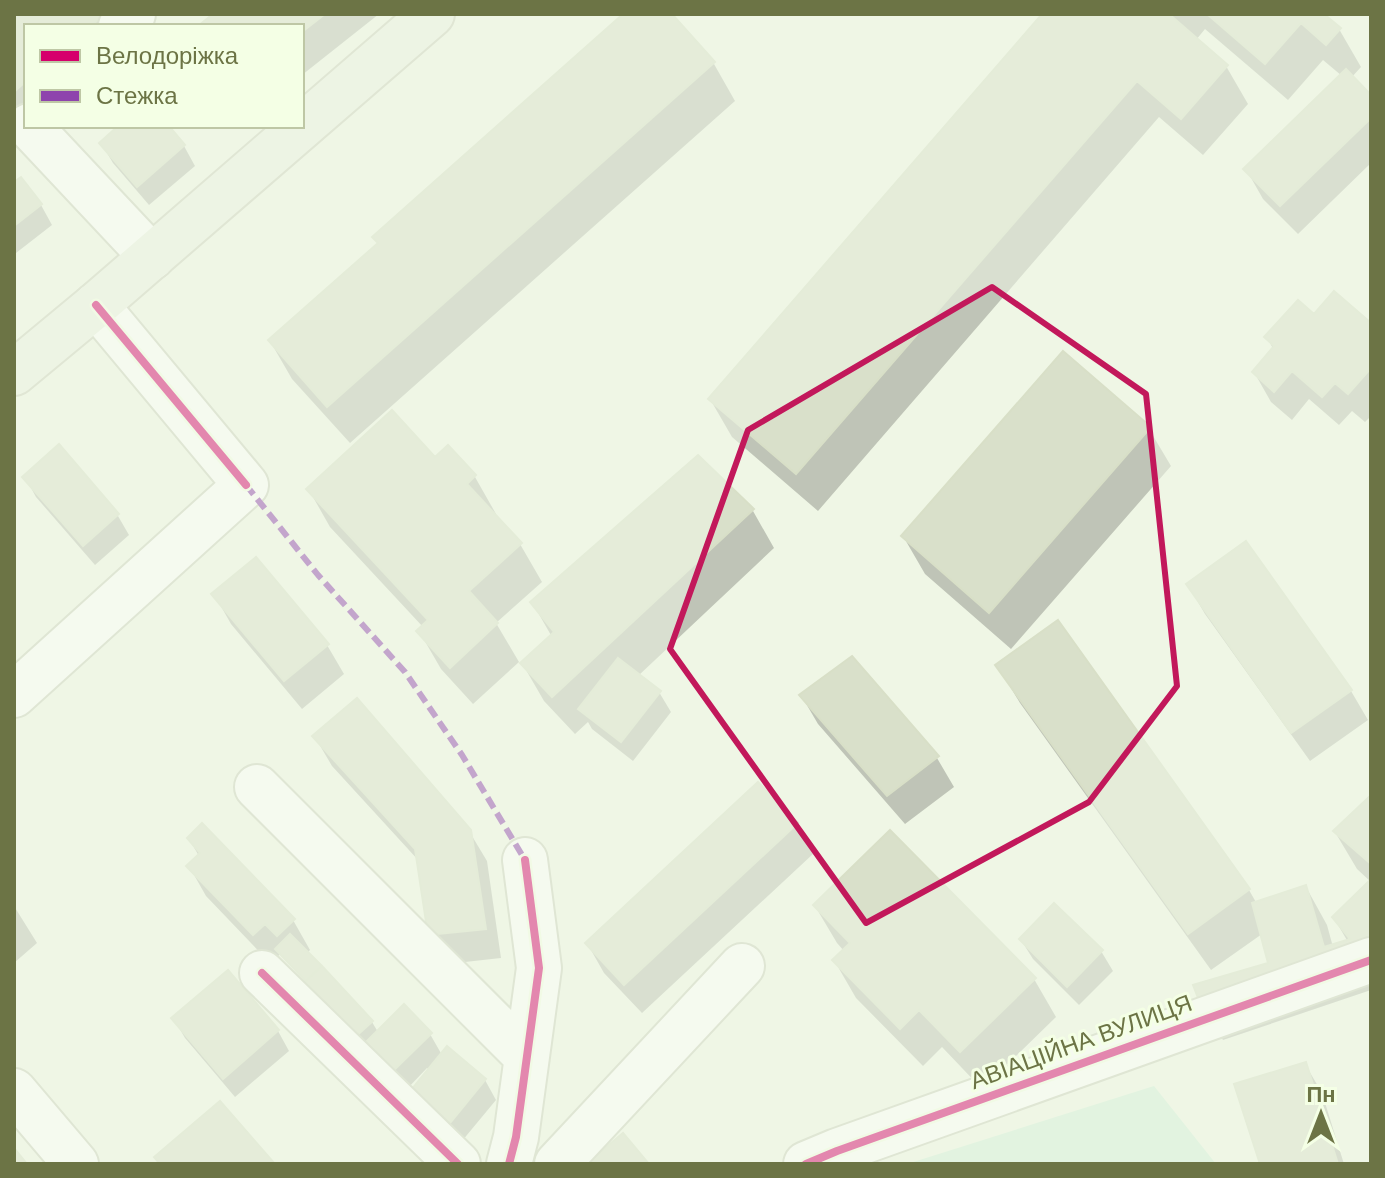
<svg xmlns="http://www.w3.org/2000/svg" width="1385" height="1178" font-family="Arial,sans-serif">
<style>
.green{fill:#d3f0d9}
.shadow{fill:#0003}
.building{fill:#d9e0ca;stroke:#d8dfc7;stroke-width:2}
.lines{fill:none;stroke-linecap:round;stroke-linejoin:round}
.minor-casing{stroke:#cdd2be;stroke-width:48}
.major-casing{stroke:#ced2bf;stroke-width:48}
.minor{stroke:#fdfefb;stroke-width:44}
.major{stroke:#ebf2e2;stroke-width:44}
.quiet{stroke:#8e44ad;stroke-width:6;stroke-dasharray:12 6;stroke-linecap:butt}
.cycleway-casing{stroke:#f4ffe5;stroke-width:13}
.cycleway{stroke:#d6006c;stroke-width:8}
.marked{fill:none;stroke:#c2185b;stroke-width:6;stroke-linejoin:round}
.labels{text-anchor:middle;stroke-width:6;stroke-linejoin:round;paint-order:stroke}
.street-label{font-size:24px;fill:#6c7445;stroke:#f4ffe5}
</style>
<rect width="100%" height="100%" fill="#eff6e5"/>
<path class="green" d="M1154,1086l62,78h-309z"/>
<path class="shadow" d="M14,14h111v12h-99v85l-12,10z
M217,14h162l-77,61v-49h-101z
M626,14h43l45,50 21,37 -385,342 -58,-64 -22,-38 109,-97 -4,-7z
M1045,14h276l18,15 22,38 -10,11 20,20v65l-73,71 -35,-35 -17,-30 96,-93 -19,-16 -35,40 -83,-71 -9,11 30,26 22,38 -45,51 -44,-38 -341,394 -86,-74 -22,-38z
M121,126h45l18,20 11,20 -46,39 -36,-42 -12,-20z
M14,185l27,20 11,20 -36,28 -2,-3z
M1314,317l57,9v90l-6,6 -13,-11 -13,14 -30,-26 -17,21 -21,-18 -17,-30 20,-22 -7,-12z
M1149,429l22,37 -160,183 -86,-75 -22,-38z
M59,447l59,69 11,19 -34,30 -59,-68 -11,-20z
M448,448l27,29 21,37 -2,2 26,28 22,38 -46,41 23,39 -46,42 -32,-35 -22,-38 4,-4 -93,-100 -21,-37 126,-30z
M698,457l55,54 21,37 -136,128 21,16 12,20 -38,49 -41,-32 -4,-7 -13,12 -31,-33 -22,-38 30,-26 -20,-35z
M1188,585l163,106 17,29 -58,41 -105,-147z
M214,594l113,51 17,29 -42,35 -71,-85z
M1057,623l192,267 8,14 49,-17 21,38 6,22 15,-5 -14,-24 37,-36v108l-148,50 -22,-38 70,-37 -9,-31 -51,36 -191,-267 -22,-37z
M851,659l86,99 17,29 -49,37 -87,-100 -17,-29z
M315,737l154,94 18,30 14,97 -54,6 -17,-30 -11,-73 -87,-95z
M1371,797v85l-14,-13 -22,-37z
M796,824l17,30 -171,159 -38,-40 -17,-30z
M189,839l104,81 17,30 -4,4 66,68 6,10 52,2 12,21 43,25 11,20 -34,41 -38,-31 6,-40 -3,-2 -21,22 -27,-27 -13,-22 -15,14 -44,-72 -27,-29 -9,10 -65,-68 -17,-30 10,-10z
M14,906l23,37 -23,20z
M815,906l219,73 22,38 -74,72 -40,-42 -19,19 -67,-68 -22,-38 10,-9 -7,-8z
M1021,940l80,11 12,20 -34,34 -46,-46z
M174,1019l104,12 11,20 -54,46 -50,-59z
M1305,1064l17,29 22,71h-82z"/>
<path class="building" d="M14,14h91l-14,12h-65v55l-12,11z
M213,14h112l-23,18v-6h-104z
M623,14h49l43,48 -388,345 -59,-67 110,-97 -6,-6z
M1042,14h127l59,51 -47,54 -44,-38 -341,393 -88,-75z
M1207,14h117l17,14 -15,17 -25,-22 -36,41z
M1346,69l25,26v23l-91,88 -37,-37z
M118,126h51l16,19 -48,42 -38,-44z
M21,177l21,27 -28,22v-44z
M1334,291l37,32v45l-23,26 -13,-11 -13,14 -30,-26 -18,21 -22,-20 22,-26 -10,-9 34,-37 16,14z
M1063,351l88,76 -162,186 -88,-77z
M392,410l43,47 13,-12 28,30 -9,9 55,59 -53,48 29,32 -48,45 -34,-37 12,-11 -122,-131z
M59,444l60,70 -36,32 -61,-69z
M698,455l56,54 -202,188 -32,-34 34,-31 -24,-30z
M1246,541l106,149 -61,43 -105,-149z
M256,557l73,87 -45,37 -73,-87z
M1058,620l192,269 -62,45 -193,-269z
M852,656l87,100 -52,40 -88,-101z
M618,658l43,33 -40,51 -43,-33z
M357,698l114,132 15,99 -58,6 -13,-86 -103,-113z
M758,782l40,41 -174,162 -39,-42z
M1371,795v69l-38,-33z
M202,823l93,96 -18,17 -12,-12 -12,11 -67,-69 14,-13 -13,-15z
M890,830l146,148 -76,74 -41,-42 -19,19 -68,-69 18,-17 -37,-38z
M1371,879v64l-171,60 -7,-18 75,-22 -16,-60 54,-18 18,62 26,-8 -18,-22z
M1054,903l49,47 -36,37 -48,-48z
M290,934l32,32 -16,15 -31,-32z
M322,966l51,55 -29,26 -51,-55z
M228,970l51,60 -56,49 -52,-61z
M404,1004l28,29 -39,38 -28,-28z
M447,1046l39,33 -36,44 -39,-33z
M1306,1062l32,102h-78l-26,-80z
M220,1101l55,63h-115l-6,-7z
M623,1133l26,31h-63z
M14,1148l13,16h-13z"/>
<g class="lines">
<g class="minor-casing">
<path id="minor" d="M121,26l12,-12
M29,126l123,131
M14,695l232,-210 -150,-180
M257,787l270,270
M262,973l196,191
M14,1091l62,73
M509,1164l7,-27 23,-169 -14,-108
M557,1164l185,-198
M806,1164l31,-13 534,-191"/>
</g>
<g class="major-casing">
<path id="major" d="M14,373l82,-68 336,-291"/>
</g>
<use href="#minor" class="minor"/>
<use href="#major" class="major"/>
<path class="quiet" d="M246,485l72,90 87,97 57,83 63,105"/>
<g class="cycleway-casing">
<path id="cycleway" d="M96,305l150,180
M262,973l196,191
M509,1164l7,-27 23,-169 -14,-108
M806,1164l31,-13 534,-191"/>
</g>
<use href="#cycleway" class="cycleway"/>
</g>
<path d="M0 0H1385V1178H0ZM992,287l154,107 31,292 -88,116 -223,121 -196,-274 78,-219z" fill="#eff6e5" fill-opacity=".55" fill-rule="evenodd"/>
<path class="marked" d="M992,287l154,107 31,292 -88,116 -223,121 -196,-274 78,-219z"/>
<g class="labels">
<g class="street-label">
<text transform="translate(1081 1042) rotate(-20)" y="8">АВІАЦІЙНА ВУЛИЦЯ</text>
</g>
</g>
<rect width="1385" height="1178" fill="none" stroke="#6c7445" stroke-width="32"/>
<rect x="24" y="24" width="280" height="104" fill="#f4ffe5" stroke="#bec7a5" stroke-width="2"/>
<rect x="40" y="50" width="40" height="12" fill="#d6006c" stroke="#bec7a5" stroke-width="2"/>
<text x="96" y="64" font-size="24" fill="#6c7445">Велодоріжка</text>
<rect x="40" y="90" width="40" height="12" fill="#8e44ad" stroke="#bec7a5" stroke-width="2"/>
<text x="96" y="104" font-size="24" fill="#6c7445">Стежка</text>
<g transform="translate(1321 1114)" stroke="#f4ffe5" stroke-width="6" paint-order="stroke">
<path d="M0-6L14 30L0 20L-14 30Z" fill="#6c7445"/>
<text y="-12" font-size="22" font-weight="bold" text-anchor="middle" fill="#6c7445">Пн</text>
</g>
</svg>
